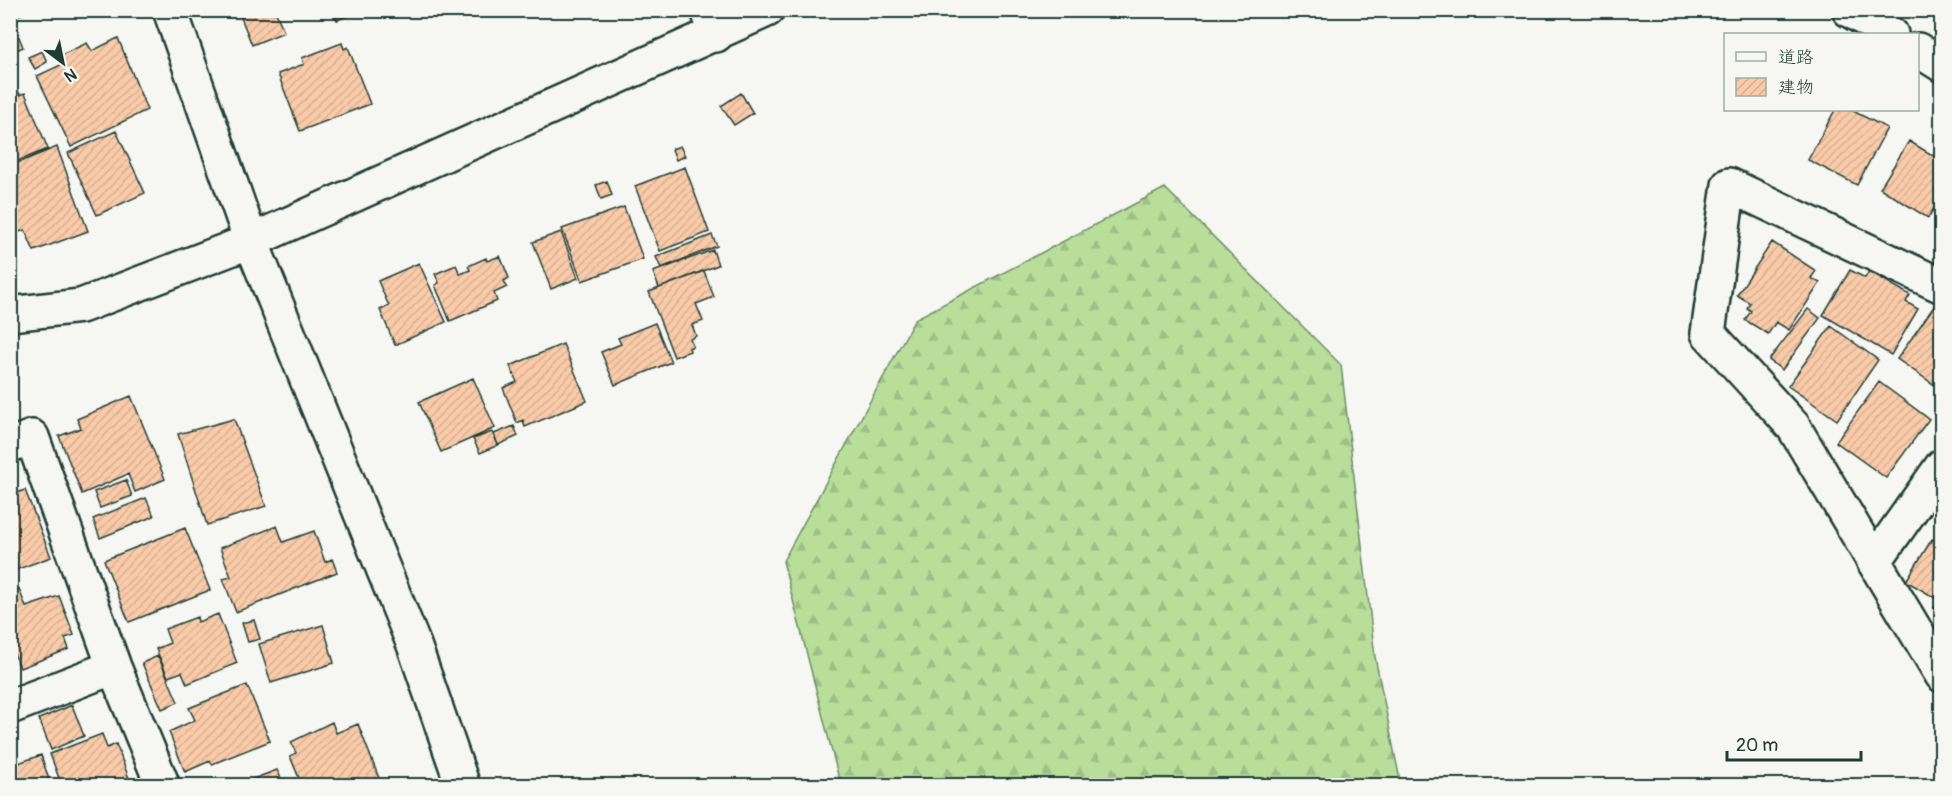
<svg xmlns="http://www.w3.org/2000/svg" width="1952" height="796" font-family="Pangolin,'Klee One',sans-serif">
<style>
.forest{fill:url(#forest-firs);stroke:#6c8e67;stroke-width:1.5}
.building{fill:url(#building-hatch);stroke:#1f3d34;stroke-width:1.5}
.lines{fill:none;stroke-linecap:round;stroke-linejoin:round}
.minor-casing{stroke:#1f3d34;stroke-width:38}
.tertiary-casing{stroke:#1f3d34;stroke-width:38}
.minor{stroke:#f6f6f2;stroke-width:33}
.tertiary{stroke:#f6f6f2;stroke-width:33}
</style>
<defs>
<pattern id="forest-firs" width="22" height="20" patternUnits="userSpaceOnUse" patternTransform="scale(1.5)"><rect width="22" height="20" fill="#b8de9a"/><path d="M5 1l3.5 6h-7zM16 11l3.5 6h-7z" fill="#9ebf85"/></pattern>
<pattern id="building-hatch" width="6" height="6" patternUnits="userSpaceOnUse" patternTransform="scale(1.5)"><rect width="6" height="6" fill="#facba9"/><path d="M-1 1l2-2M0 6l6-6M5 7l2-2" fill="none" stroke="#d6af92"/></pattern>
</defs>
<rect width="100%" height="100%" fill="#f6f6f2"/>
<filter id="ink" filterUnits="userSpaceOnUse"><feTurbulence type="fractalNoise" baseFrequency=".0167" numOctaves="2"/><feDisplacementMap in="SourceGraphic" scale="12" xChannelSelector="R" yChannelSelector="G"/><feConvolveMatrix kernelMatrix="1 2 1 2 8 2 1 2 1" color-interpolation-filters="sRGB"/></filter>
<g filter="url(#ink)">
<path class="forest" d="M1165,188l176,177 34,292 26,128h-556l-7,-10 -55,-214 132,-242z"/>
<path class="building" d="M10,10h17l1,2 -17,5z
M238,10h37l9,22 -32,13z
M333,10h17l1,5 -14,5z
M19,37l4,10 -13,6v-12z
M118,38l29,72 -76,37 -34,-71 26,-12 -4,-8 28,-13 5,8z
M342,43l2,6 4,-2 22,57 -70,27 -22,-57 26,-10 -2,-6z
M42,51l5,11 -12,7 -7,-12z
M10,73l10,22 5,-2 23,56 -38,15z
M741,93l12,20 -19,12 -13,-19z
M1835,110h16l36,18 -30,57 -49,-25z
M116,131l29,62 -48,22 -29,-62z
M1909,141l33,20v35l-14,22 -48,-30z
M680,146l5,10 -9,4 -4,-11z
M57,147l31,84 -54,20 -9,-21 -6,2 -9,-22v-44z
M685,167l24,65 -49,19 -25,-65z
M607,181l5,14 -11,4 -5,-14z
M624,207l19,52 -61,22 -20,-52z
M561,232l17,46 -27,11 -18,-47z
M712,235l5,11 -56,22 -5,-11z
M1772,242l44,29 -5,7 9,5 -31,47 -13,-8 -8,12 -23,-14 6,-9 -4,-3 3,-5 -13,-8z
M713,250l5,15 -59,23 -6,-16z
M500,256l9,22 -5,3 3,6 -13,6 3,8 -47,20 -15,-36 4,-2 -4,-9 21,-9 4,9 10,-4 -2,-4 18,-8 1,3z
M419,263l27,59 -51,23 -15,-35 9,-4 -11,-25z
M1850,270l15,8 4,-7 41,24 -4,7 12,7 -27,46 -68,-40z
M704,271l10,26 -18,7 7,17 -11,4 4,11 -6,3 3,7 -4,2 1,3 -16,6 -25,-65z
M1937,302l5,3v85l-45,-31z
M1808,309l12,9 -38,52 -13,-10z
M655,323l16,39 -56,23 -14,-33 20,-8 -3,-6z
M1831,326l47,34 -41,60 -49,-34z
M563,344l24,57 -62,26 -2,-7 -6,3 -14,-35 14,-6 -7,-16z
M473,378l22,50 -54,24 -22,-50z
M1879,382l50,37 -43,59 -50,-36z
M131,396l34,83 -30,13 -7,-18 -46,20 -23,-58 22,-8 -4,-9z
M234,419l32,87 -59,19 -29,-91z
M514,426l4,10 -20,9 -4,-11z
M492,432l6,13 -18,8 -7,-14z
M126,480l6,16 -32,12 -6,-16z
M25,490l26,67 -41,15v-77z
M146,498l8,18 -54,22 -7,-19z
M277,526l6,16 31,-11 11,31 7,-3 5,13 -101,40 -13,-33 8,-2 -11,-29z
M185,528l25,62 -81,32 -25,-62z
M1942,537v75l-8,-4 5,-8 -33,-19 26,-42 6,3z
M19,589l7,18 33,-11 15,39 -9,3 4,11 -49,19 -10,-24v-52z
M218,614l19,49 -50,21 -5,-12 -14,5 -12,-28 14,-6 -5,-14 32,-12 1,5z
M254,620l6,19 -12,3 -6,-19z
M323,625l11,38 -63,20 -12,-39z
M158,656l20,46 -16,7 -20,-46z
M247,685l23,56 -58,23 -2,-3 -25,11 -16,-40 26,-12 -6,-12z
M72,705l12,31 -33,14 -12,-31z
M332,722l4,11 22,-9 24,62h-74l-2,-6 -5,3 -11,-27 6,-3 -5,-11z
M102,734l5,14 9,-4 14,37 -10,5h-58l-12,-32z
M41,755l10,31h-41v-20z
M277,770l8,16h-29l-3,-7z"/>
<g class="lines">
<g class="minor-casing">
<path id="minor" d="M708,10l8,25
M1942,286l-213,-101 -21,148 85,93 149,249
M10,445l22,-8 82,230 49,119
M1874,562l68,-96
M10,707l104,-40"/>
</g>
<g class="tertiary-casing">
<path id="tertiary" d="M170,10l81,231 163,404 49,141
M1849,10l42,24
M1918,50l24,15
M10,314l71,-8 170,-65 516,-231"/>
</g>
<use href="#minor" class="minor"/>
<use href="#tertiary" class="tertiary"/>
</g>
</g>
<rect width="1952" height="796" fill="none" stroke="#f6f6f2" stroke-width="36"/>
<rect x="18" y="18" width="1916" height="760" fill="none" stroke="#1f3d34" stroke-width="2" filter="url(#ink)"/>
<rect x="1724" y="33" width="195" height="78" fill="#f6f6f2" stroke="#a0aca6" stroke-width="1.5"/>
<rect x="1736" y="52" width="30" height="9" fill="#f6f6f2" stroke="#a0aca6" stroke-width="1.5"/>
<text x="1778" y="63" font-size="18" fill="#1f3d34">道路</text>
<rect x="1736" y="78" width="30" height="18" fill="url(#building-hatch)" stroke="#a0aca6" stroke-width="1.5"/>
<text x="1778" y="93" font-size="18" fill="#1f3d34">建物</text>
<g transform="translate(63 63) rotate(148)" stroke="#f6f6f2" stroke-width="4.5" paint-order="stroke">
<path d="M0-4.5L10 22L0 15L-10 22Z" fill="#1f3d34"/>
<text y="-9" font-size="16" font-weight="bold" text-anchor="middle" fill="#1f3d34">N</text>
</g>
<path d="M1727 751v9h134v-9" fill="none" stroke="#1f3d34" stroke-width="3"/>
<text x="1736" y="751" font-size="18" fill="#1f3d34" stroke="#f6f6f2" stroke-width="4.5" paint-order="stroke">20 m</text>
</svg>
